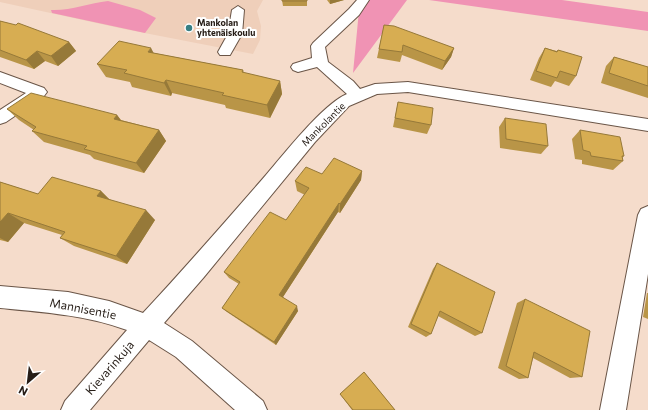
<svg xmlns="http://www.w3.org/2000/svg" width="648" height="410" font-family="Commissioner,sans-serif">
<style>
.built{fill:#efcfba}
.forest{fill:#f093b4}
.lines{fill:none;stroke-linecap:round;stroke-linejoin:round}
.minor-casing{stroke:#6a5547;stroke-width:2}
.minor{fill:#fff;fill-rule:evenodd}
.wall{fill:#b99547}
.shaded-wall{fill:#967939}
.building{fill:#d7ad52;stroke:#967939}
.poi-dot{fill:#377f84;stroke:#fff;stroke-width:1.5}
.labels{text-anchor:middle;stroke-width:4;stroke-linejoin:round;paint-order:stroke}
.far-poi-label{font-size:9px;font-weight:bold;fill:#261d17;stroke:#fff;text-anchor:start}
.street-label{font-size:10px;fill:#261d17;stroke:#fff}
.near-street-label{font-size:12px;fill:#261d17;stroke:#fff}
</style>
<rect width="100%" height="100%" fill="#f5dccb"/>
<path class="built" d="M0,0h263l-6,11 4,15 -1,14 -7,14 -129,-25 -124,-27z"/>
<path class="forest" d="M360,0h47l-54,73z
M429,0h133l86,12v19z
M108,1l32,9 16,8 -11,15 -93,-20 -1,-3c19,1 38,-7 57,-9z"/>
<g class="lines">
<g class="minor-casing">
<path id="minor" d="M357,0h12l-10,15 -34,32 3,15 25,19 7,8 15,-5 33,-2 240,37v12l-240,-39 -31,2 -28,12 -34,36 -111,135 -40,46 28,18 71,60 4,9h-32l-59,-53 -27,-17 -59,70h-29l4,-9 62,-71c-41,-15 -84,-18 -127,-22v-22l68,6 41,9 34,12c42,-45 82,-91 123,-138 18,-21 57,-71 81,-81l-30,-27 -19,5 -5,-2 -2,-3 2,-3 19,-6 -1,-12 2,-3 36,-34z
M238,6l6,4 -2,24 -12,21h-10l-2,-3 10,-18 4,-24z
M0,72l44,16 3,4 -3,4 -38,26 -6,2v-14l26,-17 -26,-10z
M648,206v68l-22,136h-26l38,-195 3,-6z"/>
</g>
<use href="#minor" class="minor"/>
</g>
<path class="wall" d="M282,0h25v6h-24z
M327,0h17l-14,4z
M0,21l69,21 7,9 -18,15 -13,-5 -11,8 -34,-12z
M384,25l70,23 -3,9 -9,13 -40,-15 -2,7 -23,-4z
M545,48l12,3 1,-1 18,26 -7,10 -14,-5 -4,6 -21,-7 9,-22z
M154,53l89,17 1,3 36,8 2,13 -12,24 -44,-10 -1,-3 -53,-12 -1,3 -39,-9 -2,-5 -24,-5 -9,-13z
M614,57l34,10v31l-47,-15 5,-17z
M398,102l33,23 -4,9 -34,-7z
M7,109l110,6 4,5 38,10 7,11 -22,32 -50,-14 -4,-4 -46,-13 -12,-11 2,-1 -15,-10z
M505,118l43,28 -7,8 -41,-6 -1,-21z
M580,130l44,26 -2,2 1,3 -10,9 -31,-6v-4l-7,-1 -3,-20z
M362,171l-1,9 -21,33 -2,-1 -55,85 15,14 -22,34 -49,-33 -5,-4 17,-24 -10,-6 -5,-6 62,-52 19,-25 -8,-4 -2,-10 27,-7z
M0,182l38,12 63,-3 8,8 46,21 -28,44 -53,-18 -14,-8 2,-3 -38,-12 -16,19 -8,-2z
M437,263l45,70 -7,3 -37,-20 -7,18 -5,3 -18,-10 25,-58z
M647,293h1v26l-5,-2z
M525,299l57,78 -12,1 -37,-20 -5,20 -9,1 -21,-11 19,-65z
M364,372l31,38h-43l-12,-16z"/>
<path class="shaded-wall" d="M330,0h14l-14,4z
M69,42l7,9 -18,15 -7,-10z
M151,48l7,13 -10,-9z
M454,48l-3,9 -9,13 3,-9z
M37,51l8,10 -11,8 -8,-9z
M166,80l6,13 -1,3 -7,-13z
M280,81l2,13 -12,24 -3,-13z
M117,115l8,11 -11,-7z
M159,130l7,11 -22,32 -8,-10z
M362,171l-1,9 -21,33v-9z
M101,191l10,10 -14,-5z
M339,203l-1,9 -57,88 -2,-5z
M146,210l9,10 -28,44 -11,-8z
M8,213l16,10 -16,19 -8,-4v-16z
M297,306l1,5 -22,34 -2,-3z"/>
<path class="building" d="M282,0h25v1h-25z
M0,21l16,4 2,-2 51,19 -18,14 -14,-5 -11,9 -26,-10z
M384,25l10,1 60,22 -9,13 -42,-16 -1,7 -23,-3z
M119,41l32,7 -3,4 95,18 -1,2 38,9 -13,24 -45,-10 2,-2 -58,-13 -2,3 -40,-10 3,-3 -30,-6z
M545,48l12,4 1,-2 24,7 -6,19 -16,-5 -3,7 -21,-7z
M614,57l34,10v19l-39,-13z
M31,93l86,22 -3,4 45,11 -23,33 -52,-14 3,-3 -55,-15 4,-4 -29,-18z
M398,102l35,6 -2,17 -36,-7z
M505,118l41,6 2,22 -42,-7z
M580,130l40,7 4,19h-2l1,5 -32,-5 -1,-4 -7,-2z
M334,158l28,13 -22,33 -1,-1 -60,92 18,11 -23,36 -52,-34 18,-26 -16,-10 46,-60 16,8 23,-32 -14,-7 11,-14 16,7z
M52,177l49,14 -4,5 49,14 -30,46 -56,-18 5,-6 -57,-19 -8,9v-40l38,12z
M437,263l58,29 -13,41 -42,-22 -9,23 -20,-10z
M525,299l65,32 -8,46 -48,-25 -6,26 -22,-12z
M364,372l31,38h-42l-13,-16z"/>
<circle class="poi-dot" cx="189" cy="28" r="4"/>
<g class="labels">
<g class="far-poi-label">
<text x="197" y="26">Mankolan<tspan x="197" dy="10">yhtenäiskoulu</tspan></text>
</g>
<g class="street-label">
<text transform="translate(323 124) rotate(-45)" y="4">Mankolantie</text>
</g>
<g class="near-street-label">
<text transform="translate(83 309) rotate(11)" y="4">Mannisentie</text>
<text transform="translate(110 368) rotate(-49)" y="4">Kievarinkuja</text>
</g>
</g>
<g transform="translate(28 382) rotate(208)" stroke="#ffffff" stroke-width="3" paint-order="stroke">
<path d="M0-3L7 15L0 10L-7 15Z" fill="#261d17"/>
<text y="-6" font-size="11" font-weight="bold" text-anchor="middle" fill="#261d17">N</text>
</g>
</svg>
